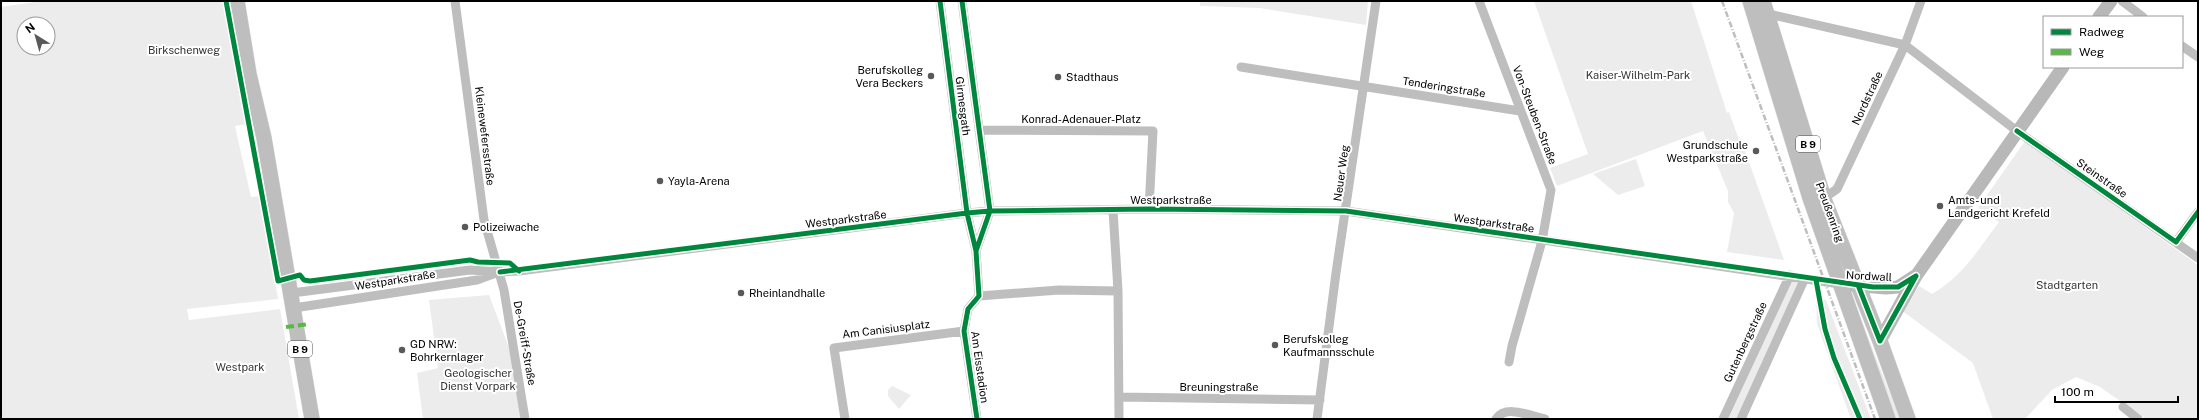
<svg xmlns="http://www.w3.org/2000/svg" width="2199" height="420" font-family="'Public Sans',sans-serif">
<style>
.green{fill:#ececec;fill-rule:evenodd}
.lines{fill:none;stroke-linecap:round;stroke-linejoin:round}
.primary-casing{stroke:#dbdbdb;stroke-width:16}
.street{stroke:#bebebe;stroke-width:9}
.secondary{stroke:#b8b8b8;stroke-width:13}
.primary{stroke:#bebebe;stroke-width:15}
.rail{stroke:#bebebe;stroke-width:2.5;stroke-dasharray:6 2 1 2;stroke-linecap:butt}
.quiet{stroke:#58b947;stroke-width:4;stroke-dasharray:8 4;stroke-linecap:butt}
.cycleway-casing{stroke:#fff;stroke-width:8}
.cycleway{stroke:#00873e;stroke-width:5}
.poi-dot{fill:#595959;stroke:#fff;stroke-width:1.5}
.labels{text-anchor:middle;stroke-width:4;stroke-linejoin:round;paint-order:stroke}
.shield{fill:#fff;stroke:#4c4c4c;stroke-width:1}
.shield-label{font-size:10px;font-weight:bold;fill:#000}
.park-label{font-size:11px;fill:#333;stroke:#fff}
.poi-label{font-size:11px;fill:#000;stroke:#fff;text-anchor:start}
.street-label{font-size:11px;fill:#000;stroke:#fff}
</style>
<rect width="100%" height="100%" fill="#fff"/>
<path class="green" d="M42,1h182l23,123 -12,2 16,71 9,-1 18,103 -91,10 2,11 91,-11 19,110h-298v-412zM24,24h24v24h-24z
M1200,1h168l-2,24 -107,-17 -59,-2z
M1534,1h157l36,112 2,-1 13,36h2l40,112 -57,-8 7,-39 -6,-11v-11l-25,-60 -146,55 -7,-18 38,-14z
M2025,141l173,124v154h-52l-46,-32 -24,-10 -24,13 -27,29h-32l-20,-56 -72,-53 18,-24 13,8c31,-18 45,-43 67,-72l-21,-14z
M1636,159l9,27 -27,9 -25,-21z
M1792,281l9,2 -63,136h-10z
M489,295l30,79 1,45h-97l-6,-46 21,-5 -9,-68z
M1816,298l10,2 45,119h-20l-34,-95z
M1857,309l43,110h-9z
M892,386l19,9 -12,14 -11,-13v-6z"/>
<g class="lines">
<g class="primary-casing">
<path id="primary" d="M237,1l12,73 15,64 48,281
M1750,1l60,197 78,221
M1763,1l62,201 55,139 28,78"/>
</g>
<path class="street" d="M455,1l29,219 20,70 21,129
M940,1l27,212 9,38 3,45 -11,13 -4,22 13,88
M962,1l28,210 -14,40
M1479,1l72,189 -9,51 -30,105 -3,16
M2122,1l21,16
M1764,13l141,32 112,86 181,127
M2182,46l16,11
M1241,67l279,44
M979,130l174,1 -4,78
M1824,198l13,-9 68,-144 16,-44
M1113,210l5,81 1,128
M2176,242l22,-30
M292,293l178,-23 30,2 19,-1 448,-58 23,-2 159,-2 197,2 494,73
M979,296l80,-6 59,1
M294,308l183,-28 19,-7
M1119,397l201,3
M2123,407l15,12
M845,419l-11,-71 130,-17
M1317,419l19,-146 40,-272
M1496,419c10,-15 34,-3 49,0
M1723,419l67,-144
M1741,419l64,-141"/>
<path class="secondary" d="M2099,17l12,-16
M1850,285l36,3 12,-1 17,-11
M1880,341l36,-65 147,-209"/>
<use href="#primary" class="primary"/>
<path class="rail" d="M1722,1l153,418"/>
<path class="quiet" d="M286,327l23,-3"/>
<g class="cycleway-casing">
<path id="cycleway" d="M226,1l52,280 22,-6 4,5 6,1 160,-21 8,2 32,1 9,8
M940,1l27,212 9,38 3,45 -11,13 -4,22 13,88
M962,1l28,210 -14,40
M2017,131l159,111 22,-30
M500,272l467,-59 23,-2 159,-2 197,2 527,76h25l18,-11
M1816,280l9,49 9,29 26,61
M1858,285l22,56
M1880,341l36,-65"/>
</g>
<use href="#cycleway" class="cycleway"/>
</g>
<g class="poi-dot">
<circle cx="931" cy="76" r="4"/>
<circle cx="1058" cy="77" r="4"/>
<circle cx="1756" cy="151" r="4"/>
<circle cx="660" cy="181" r="4"/>
<circle cx="1940" cy="206" r="4"/>
<circle cx="465" cy="227" r="4"/>
<circle cx="741" cy="293" r="4"/>
<circle cx="1275" cy="345" r="4"/>
<circle cx="402" cy="350" r="4"/>
</g>
<g class="labels">
<g class="shield">
<rect x="1796" y="136" width="24" height="16" rx="3"/>
<rect x="288" y="341" width="24" height="16" rx="3"/>
</g>
<g class="shield-label">
<text x="1808" y="148">B 9</text>
<text x="300" y="353">B 9</text>
</g>
<g class="park-label">
<text x="184" y="54">Birkschenweg</text>
<text x="1638" y="79">Kaiser-Wilhelm-Park</text>
<text x="2067" y="289">Stadtgarten</text>
<text x="240" y="371">Westpark</text>
<text x="478" y="377">Geologischer<tspan x="478" dy="13">Dienst Vorpark</tspan></text>
</g>
<g class="poi-label">
<text x="923" y="74" text-anchor="end">Berufskolleg<tspan x="923" dy="13">Vera Beckers</tspan></text>
<text x="1066" y="81">Stadthaus</text>
<text x="1748" y="149" text-anchor="end">Grundschule<tspan x="1748" dy="13">Westparkstraße</tspan></text>
<text x="668" y="185">Yayla-Arena</text>
<text x="1948" y="204">Amts- und<tspan x="1948" dy="13">Landgericht Krefeld</tspan></text>
<text x="473" y="231">Polizeiwache</text>
<text x="749" y="297">Rheinlandhalle</text>
<text x="1283" y="343">Berufskolleg<tspan x="1283" dy="13">Kaufmannsschule</tspan></text>
<text x="410" y="348">GD NRW:<tspan x="410" dy="13">Bohrkernlager</tspan></text>
</g>
<g class="street-label">
<text transform="translate(1444 87) rotate(9)" y="4">Tenderingstraße</text>
<text transform="translate(1867 98) rotate(-65)" y="4">Nordstraße</text>
<text transform="translate(963 106) rotate(83)" y="4">Girmesgath</text>
<text transform="translate(1535 115) rotate(69)" y="4">Von-Steuben-Straße</text>
<text x="1081" y="123">Konrad-Adenauer-Platz</text>
<text transform="translate(485 136) rotate(83)" y="4">Kleinewefersstraße</text>
<text transform="translate(1341 173) rotate(-82)" y="4">Neuer Weg</text>
<text transform="translate(2102 178) rotate(35)" y="4">Steinstraße</text>
<text x="1171" y="204">Westparkstraße</text>
<text transform="translate(1830 212) rotate(70)" y="4">Preußenring</text>
<text transform="translate(846 219) rotate(-7)" y="4">Westparkstraße</text>
<text transform="translate(1494 223) rotate(8)" y="4">Westparkstraße</text>
<text transform="translate(1869 276) rotate(3)" y="4">Nordwall</text>
<text transform="translate(395 280) rotate(-9)" y="4">Westparkstraße</text>
<text transform="translate(886 329) rotate(-7)" y="4">Am Canisiusplatz</text>
<text transform="translate(1745 342) rotate(-65)" y="4">Gutenbergstraße</text>
<text transform="translate(525 343) rotate(80)" y="4">De-Greiff-Straße</text>
<text transform="translate(980 367) rotate(82)" y="4">Am Eisstadion</text>
<text x="1219" y="391">Breuningstraße</text>
</g>
</g>
<rect width="2199" height="420" fill="none" stroke="#000000" stroke-width="4"/>
<rect x="2043" y="16" width="140" height="52" fill="#ffffff" stroke="#999999"/>
<rect x="2051" y="29" width="20" height="6" fill="#00873e" stroke="#999999"/>
<text x="2079" y="36" font-size="12" fill="#000000">Radweg</text>
<rect x="2051" y="49" width="20" height="6" fill="#58b947" stroke="#999999"/>
<text x="2079" y="56" font-size="12" fill="#000000">Weg</text>
<g transform="translate(36 36) rotate(323)"><circle r="19" fill="#ffffff" stroke="#999999"/>
<path d="M0-3L7 15L0 10L-7 15Z" fill="#595959"/>
<text y="-6" font-size="11" font-weight="bold" text-anchor="middle" fill="#000000">N</text>
</g>
<path d="M2055 396v6h123v-6" fill="none" stroke="#000000" stroke-width="2"/>
<text x="2061" y="396" font-size="12" fill="#000000" stroke="#ffffff" stroke-width="3" paint-order="stroke">100 m</text>
</svg>
